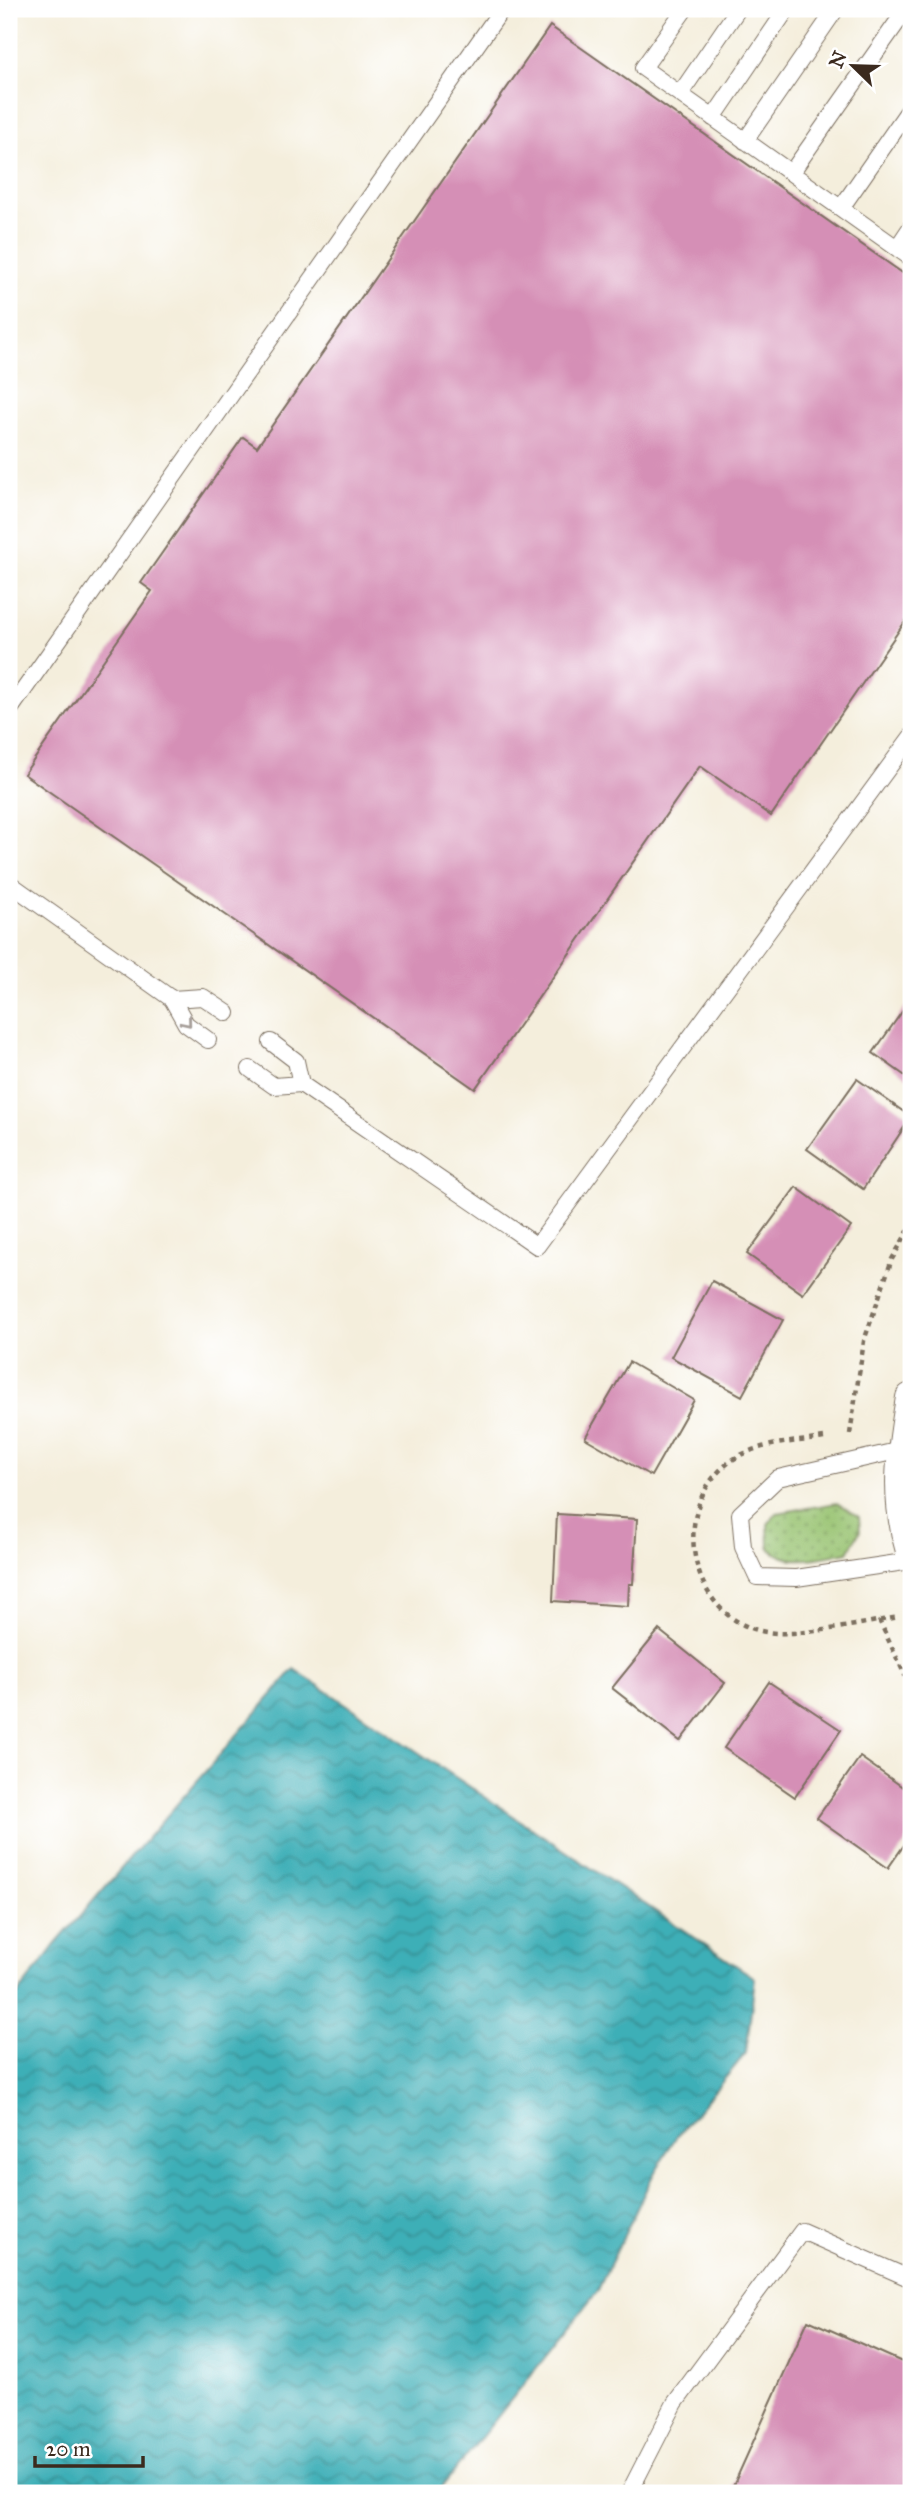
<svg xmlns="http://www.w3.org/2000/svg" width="920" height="2502" font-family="'IM FELL Great Primer',serif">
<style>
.green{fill:url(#green-dots);stroke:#697646;stroke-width:2}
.water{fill:url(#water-waves);stroke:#3c6c6a;stroke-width:2}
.building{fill:#d58fb6}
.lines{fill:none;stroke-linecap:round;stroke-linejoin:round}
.service-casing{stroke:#7c6f60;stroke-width:18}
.minor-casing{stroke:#7c6f60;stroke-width:32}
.path{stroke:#7c6f60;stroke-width:4.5;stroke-dasharray:5 5;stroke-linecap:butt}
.service{stroke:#fff;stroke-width:16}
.minor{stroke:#fff;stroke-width:30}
.oneway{stroke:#a79f9a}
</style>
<defs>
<pattern id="green-dots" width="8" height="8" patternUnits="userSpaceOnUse" patternTransform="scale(1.75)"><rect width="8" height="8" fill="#97c26f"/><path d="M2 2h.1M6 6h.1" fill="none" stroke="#7c9e5b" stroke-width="1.8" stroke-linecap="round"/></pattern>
<pattern id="water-waves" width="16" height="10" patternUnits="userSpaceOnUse" patternTransform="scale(1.75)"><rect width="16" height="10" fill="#3eafb7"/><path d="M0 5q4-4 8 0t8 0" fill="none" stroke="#358f94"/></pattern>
</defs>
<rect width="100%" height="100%" fill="#fff"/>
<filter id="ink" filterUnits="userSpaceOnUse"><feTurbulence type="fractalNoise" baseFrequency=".0143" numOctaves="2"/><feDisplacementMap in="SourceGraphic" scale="14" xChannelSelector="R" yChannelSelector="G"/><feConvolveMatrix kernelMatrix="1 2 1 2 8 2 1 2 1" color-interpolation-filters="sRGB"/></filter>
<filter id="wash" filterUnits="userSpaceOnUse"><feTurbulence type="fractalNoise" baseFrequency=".00686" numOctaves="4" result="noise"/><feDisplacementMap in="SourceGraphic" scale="28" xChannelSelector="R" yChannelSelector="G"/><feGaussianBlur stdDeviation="1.57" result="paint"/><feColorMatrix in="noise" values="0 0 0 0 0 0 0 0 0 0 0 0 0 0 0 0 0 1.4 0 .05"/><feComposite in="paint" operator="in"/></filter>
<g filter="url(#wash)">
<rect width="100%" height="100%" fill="#f4eedc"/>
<path class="green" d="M837,1503l22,14 1,14 -12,21c-25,5 -61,16 -79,-5l-1,-23 9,-11z"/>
<path class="water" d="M294,1669l461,309 -9,75 -70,84 -23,38 -56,117 -160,201h-428v-487l46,-61z"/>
<g id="blocks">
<path class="building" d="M550,26l361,253v334l-140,203 -71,-50 -225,323 -451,-315 128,-183 -11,-8 102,-146 14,10z
M911,999v81l-38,-27z
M857,1079l54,38 -48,72 -56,-40z
M796,1187l55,40 -48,67 -56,-40z
M712,1281l71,39 -41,76 -71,-39z
M629,1362l65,38 -43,76 -66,-38z
M557,1514l80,5 -4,65h-4l-1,22 -75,-5z
M659,1630l66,53 -45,58 -68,-53z
M769,1682l72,48 -46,67 -71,-49z
M860,1757l51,36v42l-23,33 -71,-50z
M808,2320l103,46v127h-181z"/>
</g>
</g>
<g filter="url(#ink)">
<use href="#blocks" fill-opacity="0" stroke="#7c6f60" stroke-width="2"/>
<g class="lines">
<g class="service-casing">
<path id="service" d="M685,9l-42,59 268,190
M680,94l58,-85
M713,118l74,-109
M745,141l91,-132
M791,173l112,-159
M841,208l70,-101
M897,248l14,-21
M9,711l493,-702
M9,883l163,116 14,25 22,16
M172,999l31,-2 24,16
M271,1042l25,19 5,23
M250,1069l24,17 27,-2 236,162 374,-509
M901,1450l-123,28 -38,36 3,33 14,30 39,1 115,-17
M629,2493l46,-90 127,-172 109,48"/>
</g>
<g class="minor-casing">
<path id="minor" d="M911,1398c-9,54 -17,97 0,153"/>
</g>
<path class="path" d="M850,1434l14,-93 28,-82 19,-33
M824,1438c-33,5 -70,4 -97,26 -57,45 -39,150 34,167 33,8 102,-8 138,-14
M879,1620l32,68"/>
<use href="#service" class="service"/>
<use href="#minor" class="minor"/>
</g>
<defs><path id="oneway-chevron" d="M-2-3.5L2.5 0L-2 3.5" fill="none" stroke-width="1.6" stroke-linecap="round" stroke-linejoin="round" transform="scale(1.75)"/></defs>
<use class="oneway" href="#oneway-chevron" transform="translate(187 1022) rotate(50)"/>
</g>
<rect width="920" height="2502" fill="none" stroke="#fff" stroke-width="35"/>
<g transform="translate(853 66) rotate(293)" stroke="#ffffff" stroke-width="5" paint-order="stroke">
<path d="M0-5L12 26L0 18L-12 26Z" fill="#3b2a1e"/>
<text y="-10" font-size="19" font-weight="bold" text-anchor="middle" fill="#3b2a1e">N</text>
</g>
<path d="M35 2456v10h108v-10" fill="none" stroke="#3b2a1e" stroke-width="3.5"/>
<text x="46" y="2456" font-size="21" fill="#3b2a1e" stroke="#ffffff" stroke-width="5" paint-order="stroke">20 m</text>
</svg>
